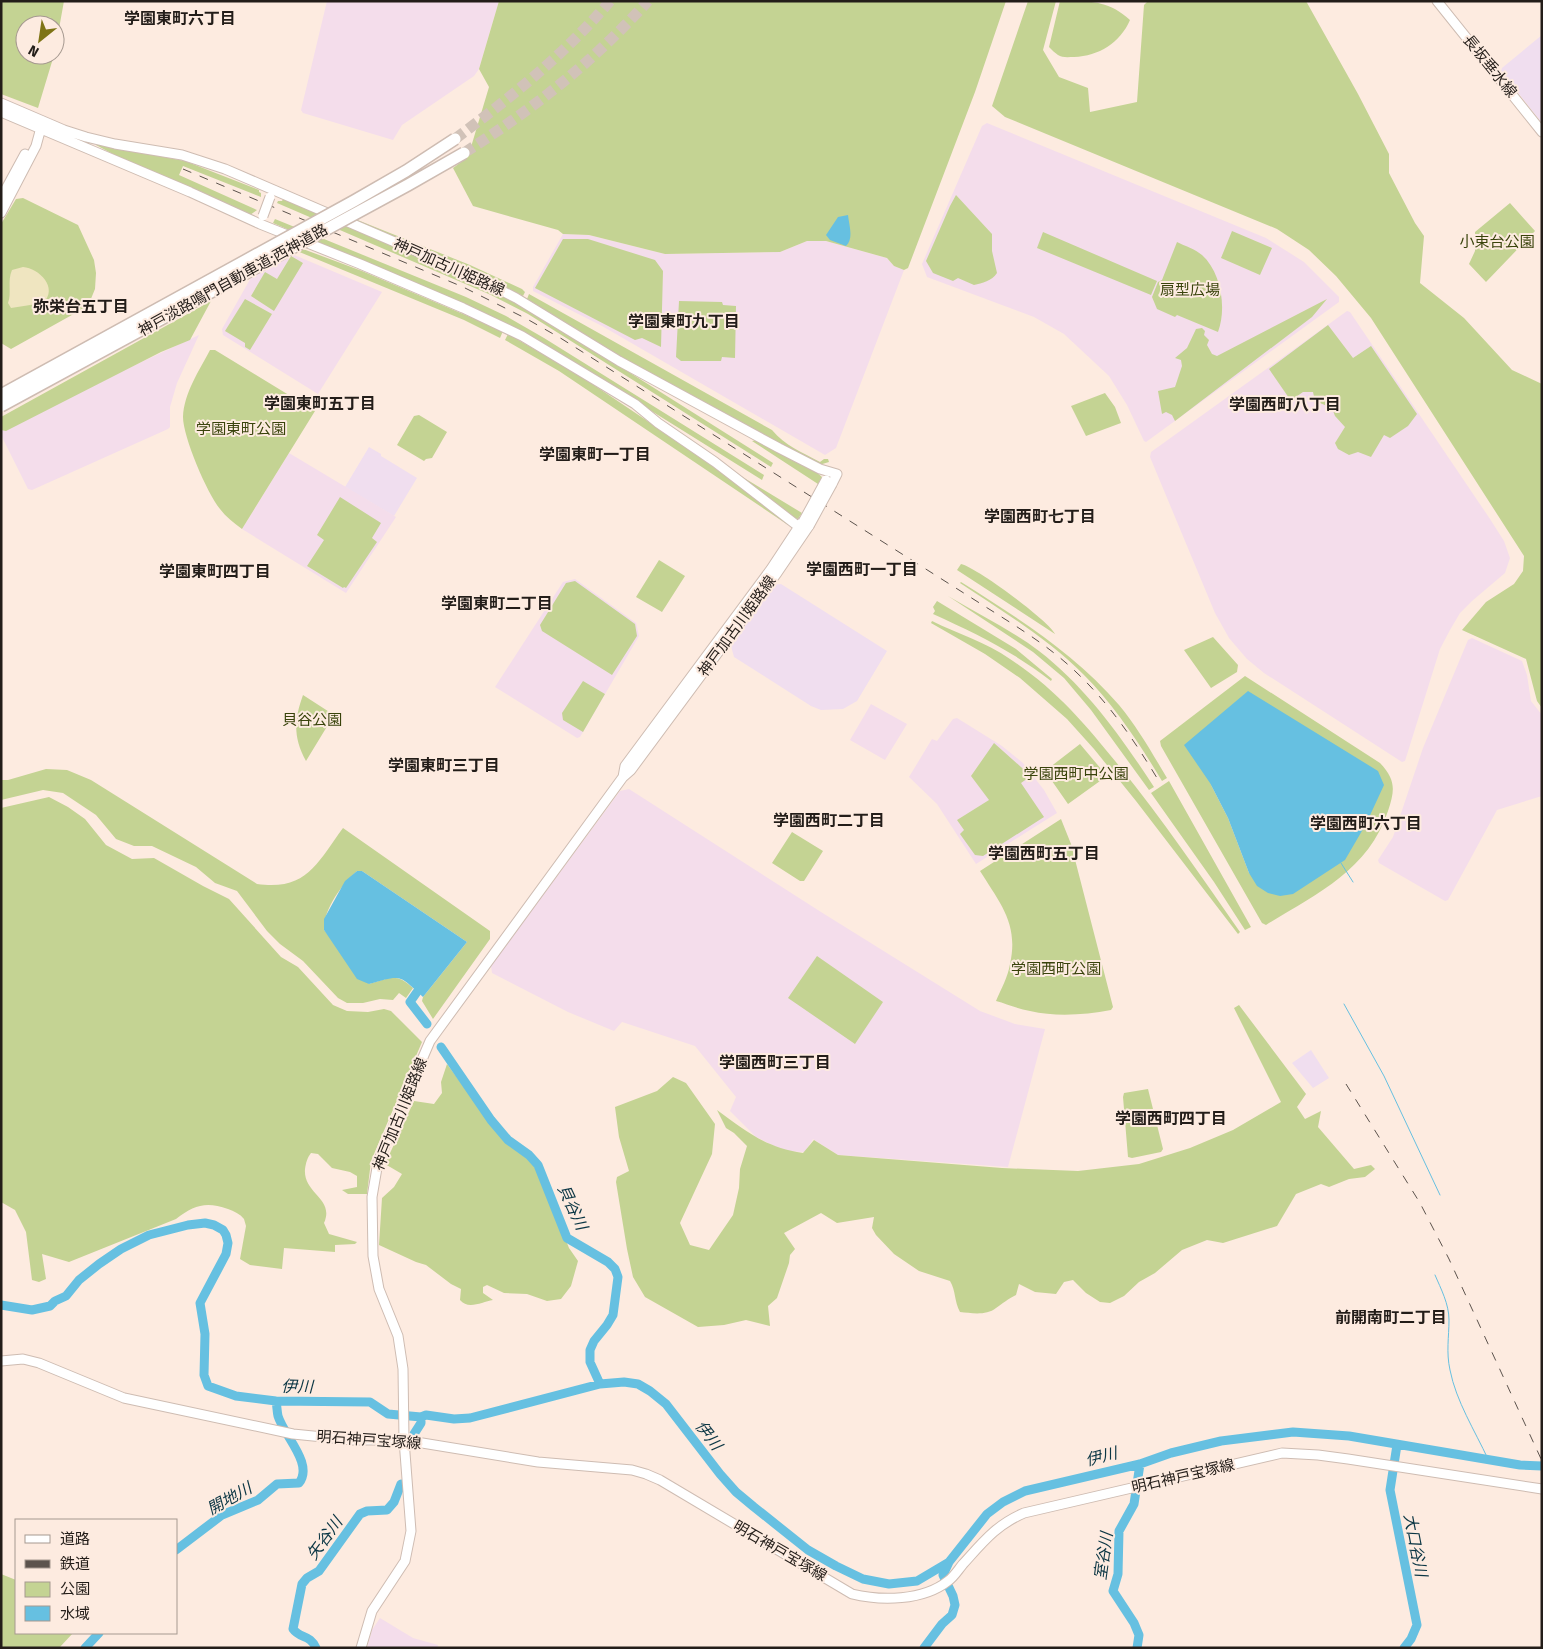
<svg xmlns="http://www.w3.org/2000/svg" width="1543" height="1649" font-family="'Fira Sans','Noto Sans JP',sans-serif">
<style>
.commercial{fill:#f0deef}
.education{fill:#f4ddeb}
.green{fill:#c4d393;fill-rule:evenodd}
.sand{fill:#efe5c0}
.water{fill:#66c0e1}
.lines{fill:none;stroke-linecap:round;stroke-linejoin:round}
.stream{stroke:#66c0e1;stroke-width:1}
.river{stroke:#66c0e1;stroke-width:9}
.highway-tunnel{stroke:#d1c2b8;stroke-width:11;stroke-dasharray:11 5.5;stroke-linecap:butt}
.major-casing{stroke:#cebcb2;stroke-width:11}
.major{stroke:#fff;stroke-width:9}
.rail{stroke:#5c534d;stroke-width:1;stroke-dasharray:9 9;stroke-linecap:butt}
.major-bridge-casing{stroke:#cebcb2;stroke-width:11;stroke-linecap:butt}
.highway-bridge-casing{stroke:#cebcb2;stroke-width:14;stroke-linecap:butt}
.major-bridge{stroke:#fff;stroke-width:9}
.highway-bridge{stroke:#fff;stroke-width:11}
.labels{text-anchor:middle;stroke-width:4;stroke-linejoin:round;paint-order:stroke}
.street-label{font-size:15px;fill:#231d19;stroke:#fdebe0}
.park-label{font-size:15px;fill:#39430b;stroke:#fdebe0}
.neighbourhood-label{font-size:16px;font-weight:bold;fill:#231d19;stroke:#fdebe0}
.water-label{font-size:16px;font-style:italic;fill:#0b3644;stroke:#fdebe0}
</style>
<rect width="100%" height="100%" fill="#fdebe0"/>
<path class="commercial" d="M1542,35v88l-41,-52 1,-3z
M369,447l12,7v2l36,22 -23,38 -49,-29z
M781,584l106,67 -30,50 -14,8 -22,1 -10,-4 -77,-49 -3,-11 43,-61z
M1311,1050l18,28 -16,10 -21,-25z"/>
<path class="education" d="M327,1h172l-20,68 -5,7 -72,49 -9,15 -90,-27 -2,-3z
M987,123l279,115 38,24 35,35v5l-193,140 -2,-1 -17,-36 -18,-29 -45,-42 -30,-17 -107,-40 -5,-13 60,-138z
M563,234l26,1 76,19 115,-2 27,-11h19l61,17 7,8 10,4 -68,178 -11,7 -223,-129 -69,-35v-4z
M292,254l90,38 -64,102 -95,-59 -1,-6 31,-55z
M1347,311l3,1 140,207 14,22 6,17 -5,15 -33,28 -12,12 -10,17 -10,19 -35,112 -3,1 -138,-89 -17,-14 -18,-21 -14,-25 -65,-156 1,-5z
M199,335l-22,48 -7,24v20l-2,2 -136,61 -4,-1 -27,-54v-7z
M289,453l107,64 -50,76 -104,-64z
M575,579l61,44 3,13 -59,101 -3,1 -82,-51 68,-105z
M1472,638l50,23 5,14 4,26 11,14v81l-45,14 -49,90 -3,1 -66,-38 -1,-3 15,-23 30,-89 45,-108z
M871,704l36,20 -22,36 -35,-20z
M957,718l45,28 21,17 21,27 13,23 -81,51 -39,-60 -28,-27 23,-38 5,2 16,-22z
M629,789l192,123 159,99 35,13 30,5 -37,138 -170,-12 -25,-16 -8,13 -20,-1 -29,-14 -26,-26 6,-14 -41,-51 -73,-24 -8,9 -46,-19 -76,-39 -1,-7 129,-175z
M380,1618l33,20 25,7 -1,3h-70l5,-18z"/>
<path class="green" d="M1,1h63l-9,50v-26h-30v30h29l-16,53 -37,-14z
M499,1h507l-31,91 -67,176 -4,2 -10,-4 -7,-8 -61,-17h-19l-27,11 -115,2 -76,-19 -26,-1 -5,-4 -85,-24 -20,-38 15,-11 21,-70 -10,-18z
M1028,1h28l-13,49 16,27 29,11 2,24 47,-10 7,-97 4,-4h158l52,93 31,60v19l26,50 9,13 -4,47 44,35 48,52 30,14v324l-5,-7 -11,-42 -64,-29 24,-28 28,-18 9,-13 1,-15 -153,-238 -35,-42 -27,-26 -32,-21 -272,-112 -13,-11z
M1060,1c30,0 48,-1 70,19 -10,23 -31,36 -56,37 -5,0 -12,1 -16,-2 -3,-2 -6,-5 -9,-8z
M96,144l89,17 74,29v2l2,1v4l-78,-31 -4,9 78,35 -7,5 -115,-49 -39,-21z
M956,195l36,39v17l5,22c-5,8 -15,10 -23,12l-16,-7 -5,3 -20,-8 -7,-12 24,-55z
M284,197c82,38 168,71 248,114l241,152 -2,4 -243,-153 -37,-19 -214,-92 1,-2h4z
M23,198l55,27 16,35 2,13 -1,16 -7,17 -77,43 -10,-6v-119l15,-25z
M1510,203l25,28 -49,51 -17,-18 6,-13v-19z
M275,219l191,78 40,19 38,22 220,137 -2,5 -221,-138 -39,-20 -229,-99z
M355,219l115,46 52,24 3,3 -2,4 -53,-27 -118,-49z
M1232,231l40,17 -12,27 -39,-17z
M1043,232l114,49 -6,14 -114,-47z
M563,239h25l67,21 8,11 -2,76 -19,-9 -7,2 -100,-52z
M1177,242c8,4 18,7 25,13 19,17 25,53 16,77l-41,-17 -2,2 -18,-8 -5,-12 6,-15 4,-2z
M303,249l59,22 141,60 -3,7 -36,-18 -167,-69z
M291,256l12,7 -29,48 -23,-15 14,-24 12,7z
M529,294l243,136c13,16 30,22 48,32l4,-3h4l1,3 -10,3 -168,-89 -124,-77z
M245,299l27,15 -22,36 -5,-3v-4l-20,-12z
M1327,299l-15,18 -137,104 -3,-6 -6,-3 -4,2 -4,-23 17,-4 7,-21 -1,-6 -6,-2 12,-10 9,-19 6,-1 3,3 -1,4 5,5 -2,5 5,9 5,2z
M211,301l-21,39 -29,12 -155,79 -5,-1v-13z
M679,301l43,1 1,3 13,1 -1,52 -13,-1 -1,4h-40l-5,-4z
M1328,325l25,33 18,-12 46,68 -9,12 -18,12 -6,-3 -13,22 -13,-5 -9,3 -11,-6 -3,-6 10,-16 -10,-11 -3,-8 -17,-7 -2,-9h-10l-10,7 -4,-1 -20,-29z
M508,334l71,41 116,78 94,70 -1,2 -229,-154 -54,-31z
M210,350h5l100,61 -73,118c-8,-6 -16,-12 -22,-20 -13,-16 -37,-72 -37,-92 1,-24 16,-46 27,-67z
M1105,393l10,14 6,16 -35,13 -15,-30z
M419,415l28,17 -15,26 -6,1 -2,2 -27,-16 17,-29z
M758,440l56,30 8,7 -4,7 -66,-43z
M731,470l71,43 -4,6 -4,-1 -1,1z
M340,497l41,26 -9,15 5,4 -31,46 -2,-1 -1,1 -36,-22 17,-26 -7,-5z
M659,560l26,16 -23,36 -26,-15z
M961,564c15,3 88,57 94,70l-98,-64z
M575,581l60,43 2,12 -25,39 -70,-44 -2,-6 26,-42z
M961,582c57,36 113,71 158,123 19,23 33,48 48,73l-5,3c-23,-38 -47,-75 -79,-107 -36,-36 -81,-63 -123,-91z
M948,596c30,18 63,34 91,55 47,36 83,87 115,136l-5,3 -58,-80 -27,-32 -31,-26z
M937,601l79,48 36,30 -1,2c-37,-29 -76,-48 -118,-67l2,-3 -2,-4z
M932,621c26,13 54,21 78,38 46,30 76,66 110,108 43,53 81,109 120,165l-2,2 -102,-133 -42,-52 -27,-30 -47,-41 -35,-24 -54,-31z
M1213,637l25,28 -1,7 -26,16 -27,-38z
M1245,676l135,87c16,17 15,27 8,48 -20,60 -72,83 -122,114l-4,-2 -101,-177 -1,-5zM1210,783l70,113 -31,-23 -21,-55z
M583,681l22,13 -22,38 -20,-12 -1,-7z
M303,695l31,20 -28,46c-13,-24 -12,-41 -3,-66z
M994,743l37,33 -10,7 23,34 -61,39 -8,-1 -15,-21 4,-4 -7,-10 32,-20 -18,-24z
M1080,744l27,32 -39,28 -23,-33z
M46,769l21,1 24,10 166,104c50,7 60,-21 86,-56l147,103v8l-57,80 -11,-18 1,-4 44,-55 -105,-71h-5c-15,13 -34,39 -33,59l45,54c21,-6 27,-12 44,4l-7,10 -7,-5 -6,7 -13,-1 -17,4h-16l-9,-5 -35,-37 -23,-17 -13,-13 -30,-40 -22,-8 -19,-16 -44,-21h-18l-18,-7 -20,-24 -33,-22 -20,-3 -42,10v-20h7z
M1169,781l82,146 -6,3 -31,-48 -63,-89z
M49,797l19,10 17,12 21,26 26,14 22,-1 49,28 26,13 52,58 17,10 35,38 14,6 21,1 16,-3 7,2 31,31 -51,119 -4,33h-19l-6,-4 15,-3v-11l-7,-4 -18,-4 -14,-14 -7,-1c-4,5 -5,10 -6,16 -2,25 30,29 19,54l5,11 28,8 -2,2 -20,1v7l-51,-4 -2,21 -32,-4 -10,-6 6,-33 -2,-7c-4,-5 -10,-8 -16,-10 -22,-8 -34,-4 -52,10l-107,43 -27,-8 4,25 -7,3 -7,-2 -6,-48 -11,-22 -14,-8v-394z
M1061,819l10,25 42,163 -2,3c-27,5 -55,7 -81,1 -12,-2 -23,-7 -34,-10 5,-12 12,-24 14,-37 9,-40 -10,-61 -30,-93z
M792,832l31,19 -19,30h-4l-28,-18z
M817,956l66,46 -28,42 -67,-46z
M1239,1005l67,89 -9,13 8,12 16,-8 -3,16 36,42 17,-4 4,4 -10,8 -16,2 -20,8 -8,-3 -25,10 -19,32 -54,17 -16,-3 -25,10 -27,23 -16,9 -15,14 -14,7 -10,-1 -14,-9 -13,-13 -9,2 -8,12 -21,-2 -16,-8 -3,11c-8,4 -13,8 -20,13 -10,8 -25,5 -36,4 -6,-11 -4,-21 -10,-31l-31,-10 -25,-17 -18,-19 -4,-7 2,-11 -37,6 -16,-10 -37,20 11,16 -5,6 -1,8 -12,35 -9,8 2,20 -24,-6 -22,5 -26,2 -53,-30 -12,-20 -6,-28 -11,-67 1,-5 12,-6 -10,-34 -4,-30 42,-16 16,-14 13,6 29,41 -3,30 -32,69 10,22 19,5 24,-35 6,-27 1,-19 7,-23 -13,-13 -8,-5 -9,-18c30,22 48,37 86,43l11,-13 24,15 164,13 76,3 61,-7 51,-16 43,-18 48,-28 -47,-94z
M447,1064l57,77 25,16 8,11 32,80 9,13 -7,25 -10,13 -14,2 -20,-7 -23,-1 -17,-8 -4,2v6l10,7c-11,2 -25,10 -33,0l1,-11 -10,-5 -25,-19 -10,-3 -37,-17 3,-47 12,-11 8,-13 -17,-10 29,-63 20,3 8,-11 -1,-11z
M1148,1089l15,60 -2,3 -29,6 -4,-1 -5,-60 1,-4z
M1,1574l15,6v53h57l-13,14 -59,1z"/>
<path class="sand" d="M23,267c16,1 36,21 20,36l-32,5 -3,-5c4,-10 -1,-22 4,-33z"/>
<path class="water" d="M848,215c1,10 6,23 -2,31l-16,-6 -4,-5 12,-18z
M1248,691l130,80 6,14 -18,39 -21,36 -52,34 -13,2 -12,-3 -11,-7 -8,-13 -21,-55 -18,-35 -26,-38z
M357,871h5l105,71 -44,55c-25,-23 -21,-22 -54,-13l-12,-5 -33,-49v-11l21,-38z"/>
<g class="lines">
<path class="stream" d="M1341,863l12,19
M1344,1004l40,72 56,119
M1435,1275c6,14 14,29 14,45 0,17 -3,32 1,50 6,31 25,61 38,89"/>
<path class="river" d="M417,992l-7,10 17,22
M441,1047l50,73 17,20 21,15 9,10 29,73 41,24 7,7 3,8 -5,38 -6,10 -13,16 -4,9v12l10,22
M1,1305l31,5 18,-4 5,-5 11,-5 13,-16 20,-16 22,-15 28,-14 39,-10 17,-2 9,2 9,5 3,5 2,8 -2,11 -26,49 5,31 -1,41 4,11 28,10 40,5 94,1 18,12 33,3 5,-2 28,4 16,-1 130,-34 24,-2 14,2 12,7 16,13 54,70 16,18 18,15 54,43 28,16 27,13 26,5 28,-3 32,-19 38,-48 16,-12 22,-11 115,-27 31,-11 50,-12 72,-9 56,4 171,29 22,1
M414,1434l7,-11v-6
M1397,1445l-7,45 27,135 -6,14 -7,9
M176,1550l46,-35 36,-15 19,-16 22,-1c15,-19 -15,-47 -21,-67 -1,-4 -1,-10 -2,-15
M85,1648l14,-15
M316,1648c-6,-14 -16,-9 -23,-19l9,-45 5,-6 12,-7 41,-57 7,-3 20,-1 7,-8 7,-18
M924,1648l18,-24 10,-9 3,-10 -2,-9 -10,-21 6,-13
M1137,1648l2,-13 -5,-12 -21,-32 5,-17 1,-43 15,-27 6,-40"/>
<path class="highway-tunnel" d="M455,139c55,-41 110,-85 155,-138
M464,153c70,-45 128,-90 184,-152"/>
<g class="major-casing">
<path id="major" d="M1437,1l105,131
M1,103l63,27 22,7 29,7 67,11 43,14 244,105 47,24 103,63 160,87 41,21 17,5 -5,10
M1,112l189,80 70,32 100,40 103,44 59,28 113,68 23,19 57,39 84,65
M1,198l24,-44
M1,213l35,-67 6,-22
M623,777l2,-11 146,-197 31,-47
M1,1361l22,-2 16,4 85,35 169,36 60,6h51l134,22 94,8 14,4 14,6 192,114c29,7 71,7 96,-13 6,-4 10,-11 15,-17 20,-22 33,-39 61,-51l258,-60 36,2 30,4 194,30
M361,1648l11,-37 33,-50 6,-30 -7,-91 -1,-71 -5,-33 -19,-47 -6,-33 -1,-59 6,-35 52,-121 193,-264 8,-7 146,-197 32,-47"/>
</g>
<use href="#major" class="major"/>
<path class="rail" d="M183,169l280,118 64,32 35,20 427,270c30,19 61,38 87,63 34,32 60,71 84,111
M1346,1084l74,119 29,56 93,202"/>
<g class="major-bridge-casing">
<path id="major-bridge" d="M263,216l7,-19
M803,522l23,-42
M809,526l23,-42"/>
</g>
<g class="highway-bridge-casing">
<path id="highway-bridge" d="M1,395l353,-194 52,-30 49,-32
M1,406l407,-221 56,-32"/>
</g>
<use href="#major-bridge" class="major-bridge"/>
<use href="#highway-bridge" class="highway-bridge"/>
</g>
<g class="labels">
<g class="street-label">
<text transform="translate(1490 66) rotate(51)" y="5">長坂垂水線</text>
<text transform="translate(449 267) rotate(24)" y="5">神戸加古川姫路線</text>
<text transform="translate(233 280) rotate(-29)" y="5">神戸淡路鳴門自動車道;西神道路</text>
<text transform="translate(737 626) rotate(-54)" y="5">神戸加古川姫路線</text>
<text transform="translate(400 1114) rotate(-68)" y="5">神戸加古川姫路線</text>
<text transform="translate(369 1440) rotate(4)" y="5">明石神戸宝塚線</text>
<text transform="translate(1183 1476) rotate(-13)" y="5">明石神戸宝塚線</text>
<text transform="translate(780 1551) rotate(30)" y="5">明石神戸宝塚線</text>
</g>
<g class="park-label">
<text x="1497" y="247">小束台公園</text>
<text x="1190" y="295">扇型広場</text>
<text x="241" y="434">学園東町公園</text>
<text x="312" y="725">貝谷公園</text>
<text x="1076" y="779">学園西町中公園</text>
<text x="1056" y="974">学園西町公園</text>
</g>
<g class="neighbourhood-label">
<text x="180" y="24">学園東町六丁目</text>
<text x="81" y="312">弥栄台五丁目</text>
<text x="684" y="327">学園東町九丁目</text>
<text x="320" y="409">学園東町五丁目</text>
<text x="1285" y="410">学園西町八丁目</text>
<text x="595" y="460">学園東町一丁目</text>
<text x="1040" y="522">学園西町七丁目</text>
<text x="862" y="575">学園西町一丁目</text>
<text x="215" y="577">学園東町四丁目</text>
<text x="497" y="609">学園東町二丁目</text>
<text x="444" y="771">学園東町三丁目</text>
<text x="829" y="826">学園西町二丁目</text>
<text x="1366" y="829">学園西町六丁目</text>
<text x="1044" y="859">学園西町五丁目</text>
<text x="775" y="1068">学園西町三丁目</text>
<text x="1171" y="1124">学園西町四丁目</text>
<text x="1391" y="1323">前開南町二丁目</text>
</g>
<g class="water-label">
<text transform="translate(573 1207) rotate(65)" y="6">貝谷川</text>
<text transform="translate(297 1386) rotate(1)" y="6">伊川</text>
<text transform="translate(709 1435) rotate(52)" y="6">伊川</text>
<text transform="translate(1101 1456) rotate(-14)" y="6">伊川</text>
<text transform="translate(229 1498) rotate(-29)" y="6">開地川</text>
<text transform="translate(324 1538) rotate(-54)" y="6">矢谷川</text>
<text transform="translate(1416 1545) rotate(79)" y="6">大口谷川</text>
<text transform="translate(1103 1556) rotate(-82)" y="6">室谷川</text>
</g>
</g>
<rect width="1543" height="1649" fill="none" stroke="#231d19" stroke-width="5"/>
<rect x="15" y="1519" width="162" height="115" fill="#fdebe0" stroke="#a69990"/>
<rect x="25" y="1535" width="25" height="8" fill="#ffffff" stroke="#a69990"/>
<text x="60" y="1544" font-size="15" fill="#231d19">道路</text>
<rect x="25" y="1560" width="25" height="8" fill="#5c534d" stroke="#a69990"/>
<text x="60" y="1569" font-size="15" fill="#231d19">鉄道</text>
<rect x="25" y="1582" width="25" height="15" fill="#c4d393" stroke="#a69990"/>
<text x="60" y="1594" font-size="15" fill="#231d19">公園</text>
<rect x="25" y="1606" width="25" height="15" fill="#66c0e1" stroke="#a69990"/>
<text x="60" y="1619" font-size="15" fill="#231d19">水域</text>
<g transform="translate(40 40) rotate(210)"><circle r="24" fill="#fdebe0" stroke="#a69990"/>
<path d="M0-4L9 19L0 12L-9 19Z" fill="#7e7315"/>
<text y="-8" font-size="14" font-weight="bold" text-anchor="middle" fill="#231d19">N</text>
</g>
</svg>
